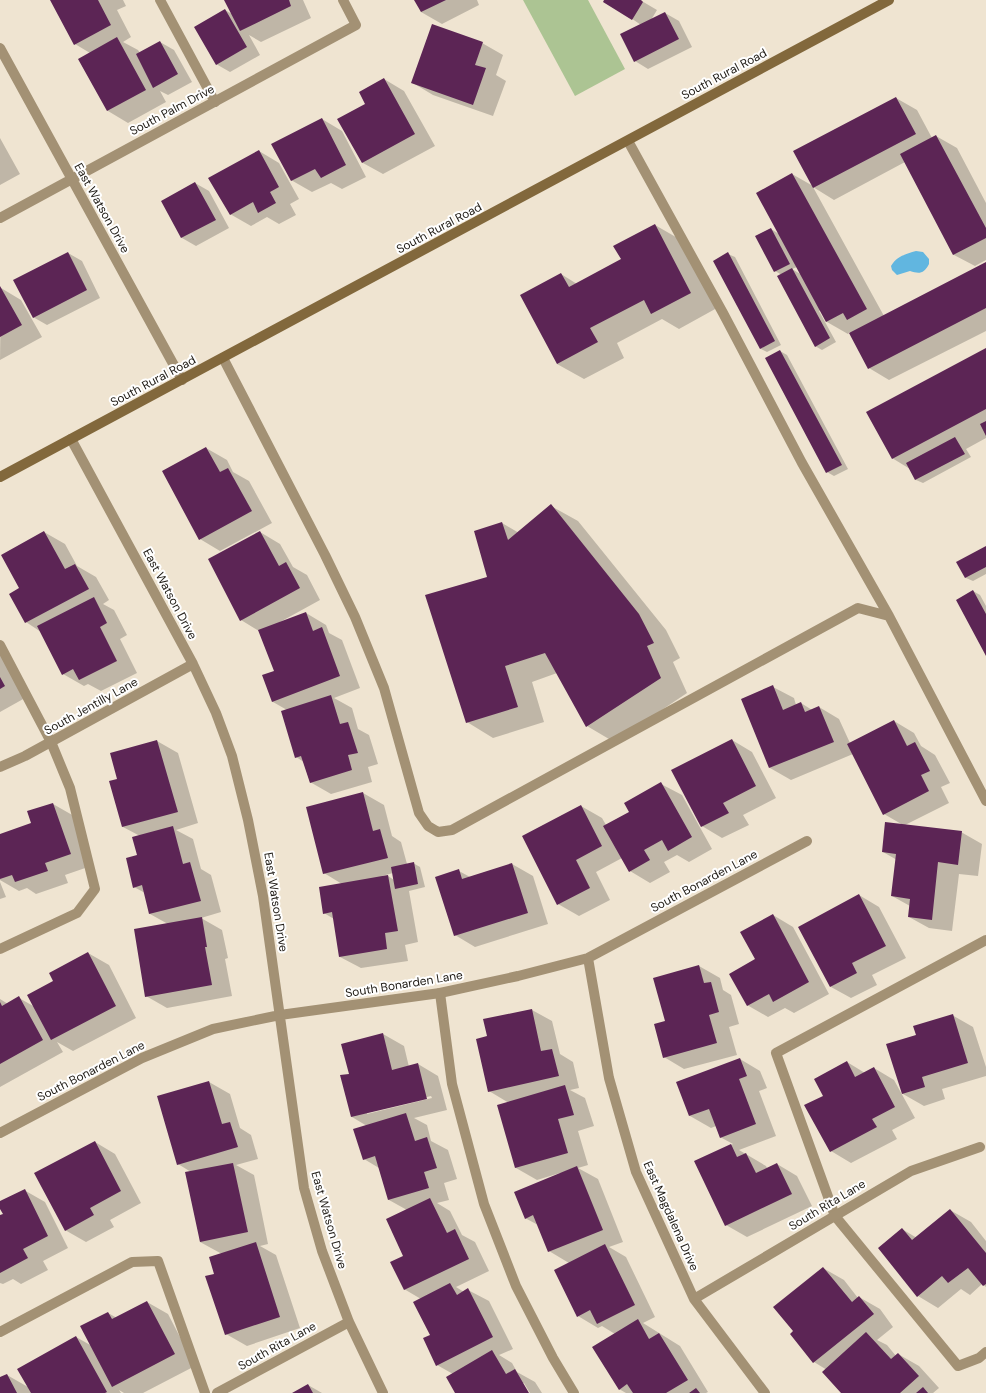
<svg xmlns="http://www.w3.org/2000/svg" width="986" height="1393" font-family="'DM Sans',sans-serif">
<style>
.green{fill:#acc493}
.water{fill:#61b6e0}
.shadow{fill:#0003;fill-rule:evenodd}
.building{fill:#5c2555}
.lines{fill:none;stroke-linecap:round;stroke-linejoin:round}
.lane{stroke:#a39174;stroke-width:10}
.street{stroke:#a39174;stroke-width:10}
.secondary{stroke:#82683c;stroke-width:10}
.labels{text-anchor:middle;stroke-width:4;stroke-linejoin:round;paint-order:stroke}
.street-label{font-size:12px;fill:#1e1a14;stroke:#fff}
</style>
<rect width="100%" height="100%" fill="#efe4d1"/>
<path class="green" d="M523,0h65l37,69 -50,27z"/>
<path class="water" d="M916,251l7,1 6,7v5c-5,10 -10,10 -19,7l-13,4 -5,-5 -1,-4c6,-10 15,-12 25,-15z"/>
<path class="shadow" d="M51,0h72l3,6 -9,4 14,27 -8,5 15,8 2,3 20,-11 14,8 18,32 -24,13 -8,-4 6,11 -38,21 -20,-12 -29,-51 11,-7 -15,-9z
M225,0h78l8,18 -50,24 -12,-7 11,20 -30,17 -14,-8 9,-54 7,4z
M416,0h61l2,5 -37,19 -21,-12z
M605,0h35l17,10 -6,10 14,-7 14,8 13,26 -44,22 -13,-8 6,-36z
M482,43l21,12 -7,20 10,6 -13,35 -60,-21 -20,-12z
M384,79l20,12 31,55 -52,28 -20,-11 4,-59z
M896,98l21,12 15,28 4,-2 21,12 29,55v57l-11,6 -21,-11 -49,-93 -71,38 -21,-13 71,129 102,-53v68l-97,49 -20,-12 -19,-36 -2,2 -21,-12 -6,-12 -2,1 17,31 -14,8 -7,-4 -33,-71 -7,-4 -4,-42 8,5 13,-60 21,12zM797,267l5,8 -10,-6z
M322,119l20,12 24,46 -24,12 -11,-6 -19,9 -21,-12z
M0,138l20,36 -20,11z
M259,151l20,12 20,36 -9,5 6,11 -17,9 -12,-7 -16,9 -21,-12z
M195,183l14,8 20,37 -33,18 -14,-8 -19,-37z
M655,225l26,15 36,68 -38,21 -17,-10 -45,24 7,15 -40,21 -27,-15 4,-90 16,10 45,-24z
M68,253l14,8 18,37 -53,27 -14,-8z
M728,254l7,3 46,88 -14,7 -6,-3z
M1,288l20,12 21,37 -42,23z
M986,349v89l-20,11 5,8 -48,26 -7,-3 -6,-11 -18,-11z
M780,351l7,4 61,114 -14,7 -7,-4z
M206,448l21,12 6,12 16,9 23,42 -52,28 -20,-12z
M551,506l27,15 88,109 14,28 -7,4 14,31 -73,49 -27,-16 -30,-53 -25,9 12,40 -51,16 -26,-16 22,-144 13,-55 17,10z
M44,532l21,12 12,22 19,11 13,23 -6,4 11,6 13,25 -7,4 17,34 -36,18 -13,-7 -4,2 -21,-12 -22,-42 -15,-10 -5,-34z
M260,532l20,12 13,23 14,8 13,25 -40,22v1l26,-10 20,12 3,8 13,7 18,48 -26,10 18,10 6,21 11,6 9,29 -10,3 4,15 -41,12 -21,-12 -6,-20 -8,-5 -9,-47 -14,-8 2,-31 -16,-40 -18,-11z
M986,547v27l-13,7 -7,-3 -8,-16z
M973,591l7,4 6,11v48z
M0,653l25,45 -25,14z
M773,687l21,11 2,7 5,-2 11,7 7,-3 20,12 11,24 44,-22 20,12 7,13 14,9 15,28 -9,4 8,16 -44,22 56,7 21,12 -4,32 -19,-2 -7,57 -23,-3 -20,-11 1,-11 -18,-10 5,-36 -14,-8 20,-27 -19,-11 -31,-60 -62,26 -21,-12 -28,-69z
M732,740l20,12 24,46 -33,17 6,10 -27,13 -20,-12z
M157,741l21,12 20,70 -22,7 17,9 8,30 10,6 10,37 -20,6 21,12 6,28 -3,1 7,37 -65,12 -21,-12 22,-72 -18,-10 -5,-21 -11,-6 6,-51 -17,-9 -12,-45 7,-2z
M661,784l21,11 30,54 -23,13 -12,-7 -13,7 6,10 -20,11 -20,-12 -8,-13 -26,14 14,28 -31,16 -21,-12 23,-98 21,12 4,7 24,-13z
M363,793l21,12 8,31 9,6 6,22 6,-1 7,4 5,20 -16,4 9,51 -13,3 3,16 -47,7 -21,-11 -6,-38 -10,-6 18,-29 -18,-11zM393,873l1,7 -6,-4 -6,2v-2z
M53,804l21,12 17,50 -26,9 3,8 -32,11 -9,-6 -8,3 -19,-11v-45l33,-11z
M512,864l21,12 15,48 -73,23 -20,-12 4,-64 11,6z
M0,882l6,15 -6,2z
M859,895l20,12 27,51 -34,17 5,10 -26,13 -20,-11z
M773,915l20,12 36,67 -35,19 -9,-5 -17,9 -21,-12z
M88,953l21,12 27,53 -63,33 -16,-9 6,10 -63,35v-88l8,5 11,-6 16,9 20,-26z
M699,966l21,12 3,12 8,5 8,29 -10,3 8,28 -53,14 -20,-12 2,-35z
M532,1010l20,11 8,33 13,8 6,26 -9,2 15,8 9,28 -16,5 10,34 -10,3 20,11 25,63 -14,5 17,10 29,60 -12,6 37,23 28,46 -2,1h-80l-7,-4 -4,-55 -13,-8 -4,2 -20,-12 -9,-53 -20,-12 -11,-26 -13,-7 35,-44v-1l-23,7 -21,-12 -7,-65 -20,-12 -1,-54z
M952,1015l21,12 13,40v9l-44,13 3,10 -21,7 -21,-12 -15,-49 29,-10z
M383,1034l21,12 5,21 9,-3 20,12 9,34 -33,8 13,7 4,16 17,9 9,29 -13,4 5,17 -12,3 13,8 12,24 13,7 14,29 -33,16 8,5 4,-2 21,11 24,48 -14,6 13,8 5,9 18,10 7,11h-12l-6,-10h-2l6,10h-71l-4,-19 -16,-9 -5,-30 -11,-36 -17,-10 3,-79 -18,-10 -10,-32 -15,-9 3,-33 -15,-9 -2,-43zM431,1096l1,2 -65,16v-2z
M740,1059l20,12 7,17 -8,3 17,45 -37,14 27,16 1,2 10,-4 20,12 15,30 -65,31 -21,-12 -31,-63 38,-18 -13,-7 -4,-11 -5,2 -21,-12 -12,-34z
M847,1062l18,11 9,-5 20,12 21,38 -23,12 5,9 -46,24 -20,-12 -7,-55z
M209,1082l21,12 10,34 11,7 7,24 -22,6 18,10 14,69 -8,2 16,9 24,73 -53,18 -21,-12 -11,-60 7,-20 -22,-12 -9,-70 -13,-8z
M95,1142l20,12 26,49 -31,17 4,7 -28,15 -21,-12z
M24,1190l21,12 23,46 -25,13 5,9 -27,14 -8,-5 -10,5 -3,-1v-67l4,-2 -4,-8v-4z
M950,1210l21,12 15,19v46l-4,-3 -12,11 -9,-6 -23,19 -20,-12 -16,-67 15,9z
M823,1268l21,12 14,18 1,-1 21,12 13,18 -16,13 10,5 9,11 2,-2 21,12 20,22 -6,5h-90l-16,-23 -13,-8 -23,-28 3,-3z
M147,1302l21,12 27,52 -52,27h-19l-5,-3 2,3h-121v-15l7,-3 21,12 48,-50 16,9 16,-33 9,5z
M308,1385l14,8h-28z"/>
<path class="building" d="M50,0h48l13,25 -37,20z
M224,0h65l2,6 -51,25z
M414,0h32l-25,12z
M604,0h37l2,2 -11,18 -29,-18z
M225,9l22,38 -31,18 -22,-38z
M665,12l14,27 -45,23 -14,-28z
M432,24l51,18 -8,23 11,3 -13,37 -62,-22z
M117,37l29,53 -39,21 -29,-52z
M160,41l18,33 -25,14 -17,-34z
M384,78l31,56 -53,29 -25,-44 28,-15 -6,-12z
M896,97l20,37 -103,54 -20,-37z
M322,118l24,47 -25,13 -6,-9 -24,12 -20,-37z
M936,135l50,93v10l-33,17 -53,-101z
M259,150l20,37 -9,5 6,11 -18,10 -5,-11 -23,13 -22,-37z
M792,173l75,136 -20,11 -4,-7 -17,9 -70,-129z
M195,182l21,38 -35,18 -20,-37z
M655,224l36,69 -40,21 -7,-14 -54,28 8,14 -41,22 -37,-69 41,-22 8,14 52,-28 -8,-13z
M771,228l19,36 -16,8 -19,-36z
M68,252l19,38 -54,28 -20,-38z
M728,252l47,89 -15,8 -47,-88z
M986,262v46l-118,61 -19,-36z
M792,268l38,70 -15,9 -38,-71z
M0,286l22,39 -22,12z
M986,348v61l-94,50 -26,-47z
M780,350l62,115 -16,8 -61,-115z
M986,421v15l-6,-12z
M955,437l10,17 -50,26 -9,-17z
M206,447l14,25 8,-4 24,43 -53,29 -37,-69z
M551,504l88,110 15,29 -7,3 14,32 -75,49 -41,-74 -40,13 13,41 -52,16 -41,-128 62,-18 -13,-46 28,-9 6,18z
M44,531l21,38 10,-5 14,25 -64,34 -16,-29 10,-6 -18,-33z
M260,531l19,35 7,-4 14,26 -60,33 -32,-62z
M986,546v21l-21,11 -9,-16z
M973,590l13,24v42l-30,-56z
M94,597l13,26 -7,4 17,34 -38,19 -6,-11 -11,6 -25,-49z
M306,612l7,19 9,-4 18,49 -68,26 -10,-27 12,-4 -16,-41z
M0,677l5,9 -5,3z
M773,685l10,25 18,-8 4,10 14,-6 15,36 -65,26 -28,-69z
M331,695l9,29 8,-2 10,31 -10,2 4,15 -42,13 -9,-27 -6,2 -14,-47z
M894,720l13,26 8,-4 15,29 -9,4 8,16 -46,24 -36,-71z
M732,739l24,47 -33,17 6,10 -28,14 -30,-57z
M157,740l21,72 -56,15 -13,-46 8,-2 -7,-26z
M661,782l31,55 -24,14 -6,-11 -18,10 6,10 -21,12 -26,-46 26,-14 -5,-9z
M363,792l10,39 7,-2 8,29 -65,16 -17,-67z
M53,803l18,51 -26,9 3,8 -33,11 -3,-7 -12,4v-45l31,-11 -4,-12z
M581,805l21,41 -26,14 14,28 -33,17 -35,-69z
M885,822l77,9 -4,34 -20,-3 -6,58 -24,-3 2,-18 -19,-3 5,-42 -14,-2z
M173,826l10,38 7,-2 11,39 -52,13 -7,-29 -9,3 -7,-30 11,-3 -5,-18z
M414,862l4,22 -23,5 -4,-22z
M512,863l16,50 -74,23 -19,-59 24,-8 3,10z
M388,875l10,56 -13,2 2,16 -48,8 -7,-45 -9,2 -4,-27z
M859,894l27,52 -34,17 5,10 -27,14 -32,-60z
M773,914l36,68 -36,20 -4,-8 -22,12 -18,-32 26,-15 -15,-27z
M202,917l5,30h-2l7,38 -67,12 -11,-68z
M88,952l28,54 -65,34 -24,-45 26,-14 -4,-8z
M699,965l5,18 7,-1 8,30 -10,3 8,28 -54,15 -9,-34 11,-3 -12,-43z
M19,996l24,44 -43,24v-62l2,4z
M532,1009l9,42 11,-2 7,27 -71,16 -12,-53 11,-3 -4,-17z
M953,1014l15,49 -46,14 3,10 -23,7 -16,-50 30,-9 -3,-9z
M383,1033l9,37 26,-7 9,36 -76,18 -11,-42 9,-1 -8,-30z
M740,1058l7,18 -8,3 17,45 -36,14 -11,-29 -20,7 -13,-34z
M847,1061l8,16 19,-10 21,40 -23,12 5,8 -47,25 -26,-47 19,-9 -9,-17z
M209,1081l13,43 8,-2 8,25 -61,18 -20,-69z
M565,1085l9,30 -16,4 10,34 -53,15 -18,-63z
M406,1113l9,28 12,-4 10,31 -13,4 5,16 -41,12 -13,-44 -12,4 -10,-31z
M95,1141l26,50 -31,17 4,7 -29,16 -31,-58z
M731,1144l6,13 9,-4 10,20 21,-10 15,31 -67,32 -31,-65z
M233,1163l15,69 -48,10 -15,-70z
M577,1166l26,64 -55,22 -15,-37 -8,4 -11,-27z
M25,1189l23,47 -25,13 5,9 -28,15v-58l3,-1 -3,-5v-8z
M430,1198l17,35 8,-4 14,30 -65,31 -14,-28 13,-6 -17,-37z
M950,1209l36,44v31l-3,2 -15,-18 -20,15 -6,-7 -25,21 -39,-49 24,-20 10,12z
M256,1242l24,75 -55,18 -20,-59 9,-2 -5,-17z
M605,1244l30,61 -38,19 -7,-14 -13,7 -23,-47z
M823,1267l29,35 7,-6 15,18 -61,49 -23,-29 3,-3 -20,-24z
M450,1283l7,12 11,-7 25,49 -57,29 -13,-28 7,-3 -17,-33z
M147,1301l28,53 -63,33 -32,-61 28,-14 4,7z
M638,1319l11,20 10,-6 29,47 -22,13h-33l-6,-9 -8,6 -27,-43z
M866,1332l25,27 7,-6 21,23 -19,17h-59l-19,-21z
M76,1336l31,56 -2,1h-74l-14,-24z
M492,1350l14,24 9,-5 14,24h-74l-9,-16z
M7,1374l10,19h-17v-16z
M308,1384l5,9h-21z
M923,1387l5,6h-12z
M696,1388l4,5h-11z"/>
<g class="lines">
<path class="lane" d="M160,0l55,102
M628,141l95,172 79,150 87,153
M223,358l102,197 30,62 29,71 35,125 9,13 10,6 14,-2 406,-222 31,8 97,185
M0,645l51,97 19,46 25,101 -18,24 -77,36
M986,940l-210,113 59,163 123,150 21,-8 7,-6
M440,993l12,91 32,120 32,82 37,72 21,35
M0,1332l132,-70 26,-1 47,132"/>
<path class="street" d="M0,48l182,332
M0,218l356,-193 -13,-25
M71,439l122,225 23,49 16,43 16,64 15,76 41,292 18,63 27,71 34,71
M0,767l25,-11 168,-92
M588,958l21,120 27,94 58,127 71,94
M0,1133l142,-75 71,-29 67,-14 160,-22 78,-17 70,-18 219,-117
M694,1299l217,-128 69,-24
M217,1393l132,-71"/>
<path class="secondary" d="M0,477l889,-477"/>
</g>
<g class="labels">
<g class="street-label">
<text transform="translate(724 74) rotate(-28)" y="4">South Rural Road</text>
<text transform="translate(172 110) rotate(-28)" y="4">South Palm Drive</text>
<text transform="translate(102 208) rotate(61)" y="4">East Watson Drive</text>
<text transform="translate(439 228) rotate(-28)" y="4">South Rural Road</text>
<text transform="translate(153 381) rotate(-28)" y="4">South Rural Road</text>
<text transform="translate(170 594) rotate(62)" y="4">East Watson Drive</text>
<text transform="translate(91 706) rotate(-29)" y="4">South Jentilly Lane</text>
<text transform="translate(704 881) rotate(-28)" y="4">South Bonarden Lane</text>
<text transform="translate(276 902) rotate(81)" y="4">East Watson Drive</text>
<text transform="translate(404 984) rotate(-9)" y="4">South Bonarden Lane</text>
<text transform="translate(91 1071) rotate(-27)" y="4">South Bonarden Lane</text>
<text transform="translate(827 1205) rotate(-31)" y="4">South Rita Lane</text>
<text transform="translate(671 1216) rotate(66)" y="4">East Magdalena Drive</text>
<text transform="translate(329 1220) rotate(74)" y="4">East Watson Drive</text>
<text transform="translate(277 1346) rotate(-29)" y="4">South Rita Lane</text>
</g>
</g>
</svg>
